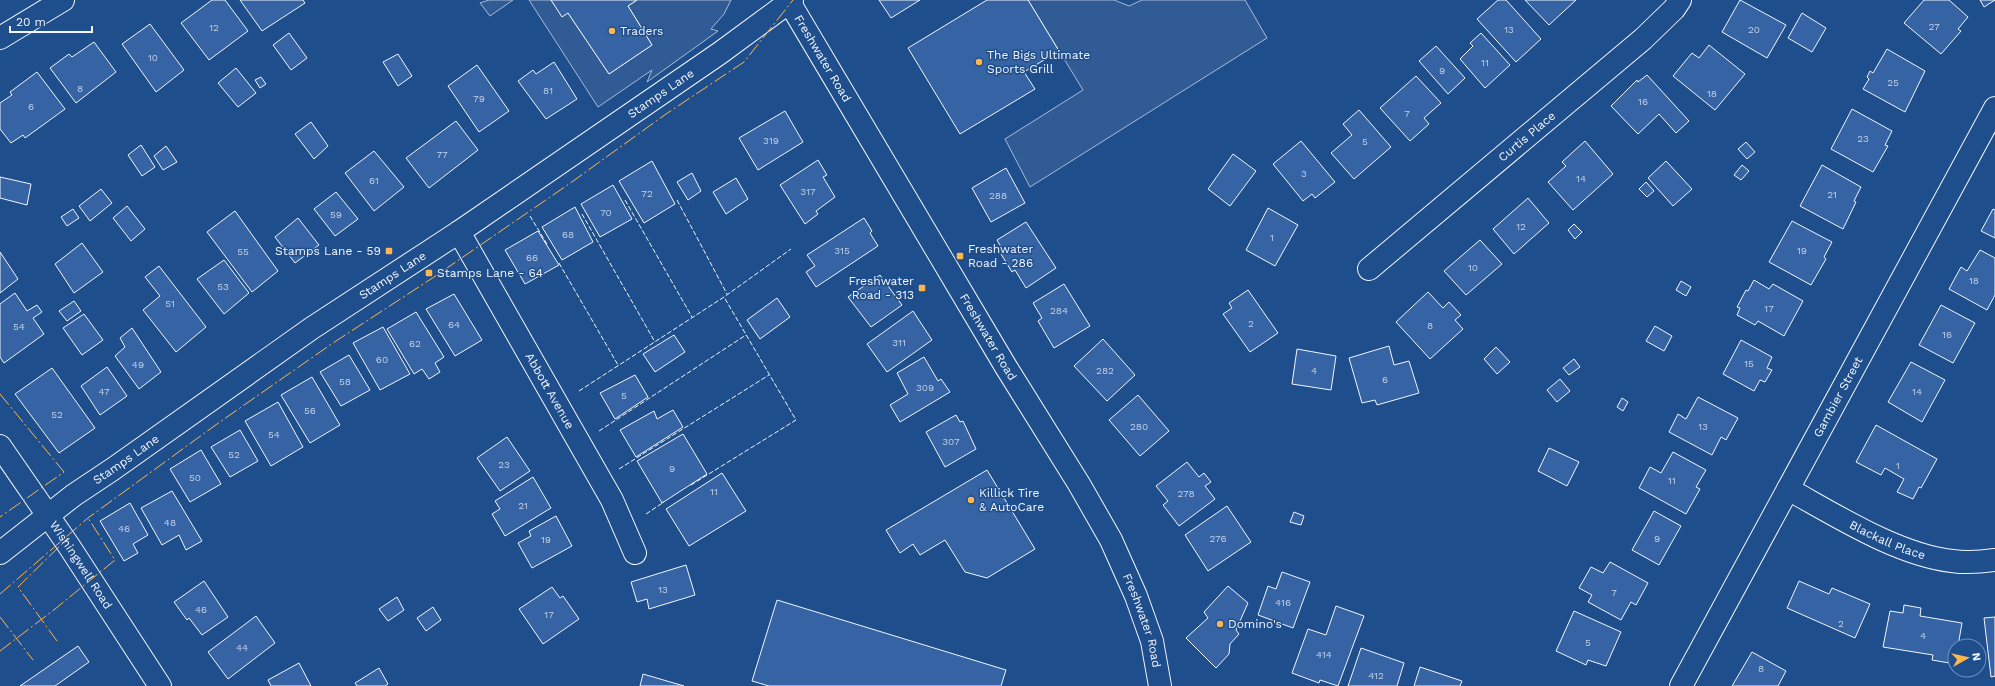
<svg xmlns="http://www.w3.org/2000/svg" width="1995" height="686" font-family="'Work Sans',sans-serif">
<style>
.built{fill:#305b95;stroke:#a8bbd7}
.building{fill:#3563a3;stroke:#f2f6ff}
.lines{fill:none;stroke-linecap:round;stroke-linejoin:round}
.minor-casing{stroke:#f2f6ff;stroke-width:24}
.major-casing{stroke:#f2f6ff;stroke-width:24}
.minor{stroke:#1f4e8c;stroke-width:22}
.major{stroke:#1f4e8c;stroke-width:22}
.fence{stroke:#f2f6ff;stroke-width:1;stroke-dasharray:5 2;stroke-linecap:butt}
.power{stroke:#ffb74d;stroke-width:1;stroke-dasharray:14 3 2 3;stroke-linecap:butt}
.poi-dot{fill:#ffb74d;stroke:#1f4e8c;stroke-width:1.5}
.labels{text-anchor:middle;stroke-width:3;stroke-linejoin:round;paint-order:stroke}
.number-label{font-size:10px;fill:#c3d1e8}
.poi-label{font-size:12px;fill:#f2f6ff;stroke:#1f4e8c;text-anchor:start}
.street-label{font-size:12px;fill:#f2f6ff;stroke:#1f4e8c}
</style>
<rect width="100%" height="100%" fill="#1f4e8c"/>
<path class="built" d="M489,0h24l-23,16 -10,-13z
M529,0h22l11,16 6,-3 41,61 43,-29 -24,-39 9,-6h94l-7,14 -13,15 7,2 -71,51 5,-12 -54,37z
M1028,0h86l15,6 13,-6h103l22,38 -237,149 -25,-48 78,-49z"/>
<path class="building" d="M212,0h13l23,31 -39,29 -28,-37z
M240,0h63l2,3 -43,28z
M551,0h86l-9,6 24,39 -43,29 -41,-61 -6,4z
M879,0h41l-29,18z
M987,0h41l31,51 -35,21 11,17 -75,45 -52,-86z
M1498,0h8l35,39 -25,23 -39,-43z
M1525,0h51l-27,25z
M1740,0l46,25 -19,33 -45,-26z
M1924,0h25l19,17 -10,12 3,2 -20,23 -37,-31z
M1980,0h15l-11,7z
M1802,13l24,15 -14,24 -24,-14z
M150,24l34,46 -28,22 -34,-48z
M289,33l18,25 -16,12 -18,-25z
M1481,33l29,32 -25,23 -25,-29 13,-13 -3,-3z
M94,42l22,30 -40,31 -26,-35 19,-14 3,3z
M1709,45l36,29 -30,36 -42,-34 19,-23 7,5z
M1436,46l29,32 -17,16 -29,-33z
M1887,49l38,22 -20,41 -42,-23 6,-10 -2,-2 3,-6 3,2z
M398,54l14,22 -14,10 -15,-24z
M554,62l23,37 -31,20 -28,-38 15,-11 3,4z
M477,65l32,46 -30,21 -31,-46z
M236,68l20,25 -18,14 -20,-24z
M37,72l28,37 -40,29 -2,-3 -12,8 -11,-14v-26l12,-8 -2,-3z
M1647,75l42,46 -13,12 -17,-19 -21,20 -27,-28 26,-26 1,2z
M1416,76l25,27 -17,15 5,6 -19,17 -30,-33z
M261,77l5,7 -6,4 -5,-8z
M1852,109l40,22 -7,14 3,1 -15,26 -42,-23z
M1359,110l32,37 -37,32 -23,-26 21,-18 -9,-11z
M785,111l18,31 -45,28 -19,-32z
M456,121l22,29 -49,38 -23,-30z
M311,122l17,24 -14,13 -19,-25z
M1301,141l34,41 -20,16 -3,-4 -9,7 -30,-37z
M1585,141l28,33 -40,36 -25,-28 18,-16 -4,-4z
M1746,142l9,10 -8,7 -9,-10z
M141,145l14,22 -13,9 -14,-21z
M166,146l11,16 -14,8 -9,-14z
M374,151l30,36 -30,24 -29,-38z
M1233,154l23,17 -26,35 -22,-17z
M818,160l9,15 -4,2 12,20 -19,14 2,3 -13,10 -25,-39z
M652,161l23,43 -31,19 -25,-42z
M1666,161l26,28 -19,17 -25,-28z
M1742,165l7,6 -8,9 -7,-5z
M1822,165l39,22 -7,14 2,1 -13,27 -43,-23z
M1006,168l19,35 -34,19 -19,-34z
M692,173l9,18 -13,9 -11,-18z
M0,177l31,7 -4,21 -27,-7z
M736,178l12,21 -22,15 -13,-22z
M1646,182l8,9 -7,6 -8,-8z
M613,185l19,34 -32,18 -19,-33z
M101,189l11,14 -22,18 -11,-15z
M336,192l22,27 -23,17 -21,-27z
M1528,198l21,25 -35,31 -21,-25z
M127,206l18,23 -14,12 -18,-23z
M575,207l18,35 -31,18 -20,-33z
M1268,208l30,17 -23,41 -29,-16z
M73,209l6,9 -12,8 -6,-9z
M1993,209l2,1v28l-14,-7z
M235,211l43,60 -26,21 -45,-60z
M298,218l21,27 -24,18 -20,-26z
M864,218l8,13 -2,2 8,13 -62,41 -10,-15 9,-6 -8,-11z
M1792,221l40,21 -8,15 2,2 -15,26 -42,-23z
M1026,222l30,46 -30,20 -11,-18 -3,2 -11,-18 3,-2 -7,-12z
M1574,224l8,8 -7,7 -7,-9z
M538,231l21,34 -34,19 -20,-34z
M1480,240l22,24 -36,31 -22,-24z
M82,243l21,29 -29,21 -19,-29z
M1980,250l15,8v37l-8,15 -38,-21 12,-22 6,4z
M0,252l18,27 -18,14z
M224,260l25,33 -25,21 -27,-35z
M159,266l47,61 -30,25 -33,-42 17,-14 -15,-19z
M880,275l22,30 -31,22 -23,-30z
M1754,280l15,9 4,-5 30,17 -19,35 -26,-15 -3,4 -18,-10 3,-7 -3,-1 9,-17 2,1z
M1681,281l10,6 -5,9 -10,-6z
M1064,284l26,42 -36,22 -16,-27 4,-3 -9,-15z
M1248,290l30,43 -28,19 -27,-38 9,-6 -3,-5z
M1428,292l15,16 6,-6 12,13 -6,5 8,9 -33,30 -34,-37z
M15,293l12,18 10,-6 5,7 -9,6 11,16 -40,29 -4,-6v-53z
M454,294l28,46 -27,16 -29,-47z
M777,298l13,19 -30,22 -13,-19z
M74,301l7,10 -14,10 -8,-10z
M1941,305l34,18 -22,40 -34,-18z
M913,311l19,29 -45,32 -20,-28z
M416,312l28,45 -9,6 5,9 -11,7 -7,-10 -8,5 -27,-45z
M84,314l19,26 -21,15 -19,-27z
M1655,326l17,10 -8,15 -18,-10z
M383,327l27,47 -30,16 -27,-47z
M132,328l29,44 -22,17 -24,-33 10,-9 -5,-9z
M674,335l11,17 -30,20 -12,-18z
M1103,339l32,36 -28,26 -33,-35z
M1741,340l31,17 -5,11 5,2 -7,12 -5,-2 -6,11 -31,-17z
M1389,346l5,19 15,-4 10,32 -42,12 -2,-5 -13,3 -13,-45z
M1496,347l14,15 -13,12 -13,-15z
M1297,349l39,7 -5,34 -39,-6z
M349,355l21,35 -29,16 -21,-34z
M924,357l14,24 3,-2 9,13 -50,30 -10,-17 18,-11 -11,-21z
M1574,359l6,8 -11,8 -6,-7z
M1911,362l34,18 -23,42 -34,-20z
M107,367l20,29 -27,19 -19,-29z
M52,368l43,60 -36,25 -44,-59z
M635,375l13,22 -33,22 -15,-26z
M312,377l28,48 -30,18 -29,-48z
M1560,379l10,12 -13,11 -10,-12z
M1138,395l31,36 -29,25 -31,-36z
M1698,397l40,21 -12,22 -5,-3 -9,18 -43,-23 9,-18 8,5z
M1622,398l6,4 -5,9 -6,-4z
M278,402l25,45 -32,19 -26,-45z
M673,410l10,17 -47,30 -16,-27 34,-19 3,8z
M956,415l4,7 3,-1 13,28 -31,18 -19,-35z
M1876,425l61,34 -16,29 -2,-1 -6,12 -16,-7 7,-13 -19,-11 -4,7 -25,-13z
M240,430l18,31 -28,16 -19,-30z
M683,434l24,40 -45,29 -25,-42z
M507,437l23,34 -30,20 -23,-33z
M1549,448l30,14 -12,24 -29,-15z
M201,450l20,34 -31,18 -20,-33z
M1673,452l33,18 -10,17 4,2 -14,25 -47,-26 11,-21 11,6z
M1187,462l12,15 5,-4 7,9 -6,4 10,13 -36,27 -16,-21 5,-4 -12,-15z
M987,470l48,79 -48,29 -22,-6 -20,-32 -25,15 -7,-11 -13,9 -14,-23z
M722,473l24,38 -57,35 -23,-37z
M533,477l18,31 -46,28 -13,-22 8,-5 -5,-8z
M172,491l30,50 -16,9 -7,-15 -17,10 -21,-37z
M130,503l18,32 -15,9 5,9 -14,8 -24,-40z
M1227,506l24,36 -43,29 -23,-36z
M1654,511l27,15 -22,39 -27,-15z
M1294,512l10,4 -3,9 -11,-3z
M556,516l16,30 -40,22 -14,-25 13,-7 -2,-5z
M1610,562l38,21 -12,22 -5,-3 -10,18 -33,-18 4,-7 -13,-7 12,-21 12,6z
M686,565l9,30 -46,14 -2,-10 -10,3 -6,-20z
M1282,572l28,10 -17,46 -35,-13 10,-29 8,3z
M204,581l24,36 -26,18 -13,-17 -2,2 -13,-18z
M1799,581l30,13 3,-6 38,16 -15,34 -68,-30z
M1228,586l20,17 -12,27 3,4 -9,10 -1,10 -13,14 -30,-30 22,-20 -4,-6z
M552,587l8,11 3,-2 16,23 -36,25 -24,-35z
M397,597l7,13 -16,11 -9,-12z
M777,600l229,70 -5,16h-232l-17,-5z
M1904,605l17,3 -1,8 42,7 -4,23h-3v18l-23,-4 1,-5 -50,-8 7,-36 13,2z
M1336,606l28,10 -26,70 -18,-6 -1,3 -27,-10 16,-44 18,6z
M433,607l8,13 -15,11 -9,-13z
M1574,611l47,21 -15,34 -18,-6 -2,5 -30,-14z
M256,616l19,27 -47,36 -20,-27z
M1995,617v59l-4,1 -7,-59z
M78,646l11,16 -34,24h-35z
M1361,648l43,15 -7,23h-49z
M1752,652l34,19 -8,15h-46z
M299,663l12,23h-40l-3,-6z
M1420,667l42,14 -2,5h-46z
M379,668l9,16 -3,2h-28l-2,-3z
M643,674l41,12h-44z"/>
<g class="lines">
<g class="minor-casing">
<g id="minor">
<path d="M0,38l63,-38"/>
<path id="s1" d="M459,232l153,268 23,53"/>
<path id="s2" d="M1369,269l274,-230 31,-30 6,-9"/>
<path id="s3" d="M0,446l69,100 91,140"/>
<path id="s4" d="M1788,489c49,27 110,66 164,72 14,2 29,1 43,-1"/>
<path id="s5" d="M0,553l74,-58 39,-26 199,-141 147,-96 261,-179 72,-53"/>
<path id="s6" d="M1681,686l314,-578"/>
</g>
</g>
<g class="major-casing">
<g id="major">
<path id="s7" d="M788,0l218,367 73,117 32,56 25,56 16,45 8,45"/>
</g>
</g>
<use href="#minor" class="minor"/>
<use href="#major" class="major"/>
<path class="fence" d="M625,200l67,117
M677,200l50,94
M582,214l73,128
M530,216l17,28
M559,263l59,102
M579,391l145,-94 67,-48
M599,431l147,-96
M619,469l150,-94
M691,485l105,-65 -72,-123
M646,514l18,-12"/>
<path class="power" d="M0,394l64,78 -64,45
M0,594l88,-76 129,-94 116,-81 101,-66 135,-93 97,-70 78,-52 49,-62
M0,617l33,43
M57,641l-39,-54 50,-49
M0,651l55,-42 60,-49 -27,-42"/>
</g>
<g class="poi-dot">
<circle cx="612" cy="31" r="4"/>
<circle cx="979" cy="62" r="4"/>
<rect x="385" y="247" width="8" height="8" rx="2"/>
<rect x="956" y="252" width="8" height="8" rx="2"/>
<rect x="425" y="269" width="8" height="8" rx="2"/>
<rect x="918" y="284" width="8" height="8" rx="2"/>
<circle cx="971" cy="500" r="4"/>
<circle cx="1220" cy="624" r="4"/>
</g>
<g class="labels">
<g class="number-label">
<text x="1934" y="30">27</text>
<text x="214" y="31">12</text>
<text x="1509" y="33">13</text>
<text x="1754" y="33">20</text>
<text x="153" y="61">10</text>
<text x="1485" y="66">11</text>
<text x="1442" y="74">9</text>
<text x="1893" y="86">25</text>
<text x="80" y="92">8</text>
<text x="548" y="94">81</text>
<text x="1712" y="97">18</text>
<text x="479" y="102">79</text>
<text x="1643" y="105">16</text>
<text x="31" y="110">6</text>
<text x="1407" y="117">7</text>
<text x="1863" y="142">23</text>
<text x="771" y="144">319</text>
<text x="1365" y="145">5</text>
<text x="442" y="158">77</text>
<text x="1304" y="177">3</text>
<text x="1581" y="182">14</text>
<text x="374" y="184">61</text>
<text x="808" y="195">317</text>
<text x="647" y="197">72</text>
<text x="1832" y="198">21</text>
<text x="998" y="199">288</text>
<text x="606" y="216">70</text>
<text x="336" y="218">59</text>
<text x="1521" y="230">12</text>
<text x="568" y="238">68</text>
<text x="1272" y="241">1</text>
<text x="842" y="254">315</text>
<text x="1802" y="254">19</text>
<text x="243" y="255">55</text>
<text x="532" y="261">66</text>
<text x="1473" y="271">10</text>
<text x="1974" y="284">18</text>
<text x="223" y="290">53</text>
<text x="170" y="307">51</text>
<text x="1769" y="312">17</text>
<text x="1059" y="314">284</text>
<text x="1251" y="327">2</text>
<text x="454" y="328">64</text>
<text x="1430" y="329">8</text>
<text x="19" y="330">54</text>
<text x="1947" y="338">16</text>
<text x="899" y="346">311</text>
<text x="415" y="347">62</text>
<text x="382" y="363">60</text>
<text x="1749" y="367">15</text>
<text x="138" y="368">49</text>
<text x="1105" y="374">282</text>
<text x="1314" y="374">4</text>
<text x="1385" y="383">6</text>
<text x="345" y="385">58</text>
<text x="925" y="391">309</text>
<text x="104" y="395">47</text>
<text x="1917" y="395">14</text>
<text x="624" y="399">5</text>
<text x="310" y="414">56</text>
<text x="57" y="418">52</text>
<text x="1139" y="430">280</text>
<text x="1703" y="430">13</text>
<text x="274" y="438">54</text>
<text x="951" y="445">307</text>
<text x="234" y="458">52</text>
<text x="504" y="468">23</text>
<text x="1898" y="469">1</text>
<text x="672" y="472">9</text>
<text x="195" y="481">50</text>
<text x="1672" y="484">11</text>
<text x="714" y="495">11</text>
<text x="1186" y="497">278</text>
<text x="523" y="509">21</text>
<text x="170" y="526">48</text>
<text x="124" y="532">46</text>
<text x="1218" y="542">276</text>
<text x="1657" y="542">9</text>
<text x="546" y="543">19</text>
<text x="663" y="593">13</text>
<text x="1614" y="596">7</text>
<text x="1283" y="606">416</text>
<text x="201" y="613">46</text>
<text x="549" y="618">17</text>
<text x="1841" y="627">2</text>
<text x="1923" y="639">4</text>
<text x="1588" y="646">5</text>
<text x="242" y="651">44</text>
<text x="1324" y="658">414</text>
<text x="1761" y="672">8</text>
<text x="1376" y="679">412</text>
</g>
<g class="poi-label">
<text x="620" y="35">Traders</text>
<text x="987" y="59">The Bigs Ultimate<tspan x="987" dy="14">Sports Grill</tspan></text>
<text x="968" y="253">Freshwater<tspan x="968" dy="14">Road - 286</tspan></text>
<text x="381" y="255" text-anchor="end">Stamps Lane - 59</text>
<text x="437" y="277">Stamps Lane - 64</text>
<text x="914" y="285" text-anchor="end">Freshwater<tspan x="914" dy="14">Road - 313</tspan></text>
<text x="979" y="497">Killick Tire<tspan x="979" dy="14">&amp; AutoCare</tspan></text>
<text x="1228" y="628">Domino's</text>
</g>
<g class="street-label">
<text dy="4" stroke="none"><textPath href="#s7" startOffset="68">Freshwater Road</textPath></text>
<text dy="4" stroke="none"><textPath href="#s5" startOffset="805">Stamps Lane</textPath></text>
<text dy="4" stroke="none"><textPath href="#s2" startOffset="206">Curtis Place</textPath></text>
<text dy="4" stroke="none"><textPath href="#s5" startOffset="481">Stamps Lane</textPath></text>
<text dy="4" stroke="none"><textPath href="#s7" startOffset="392">Freshwater Road</textPath></text>
<text dy="4" stroke="none"><textPath href="#s1" startOffset="183">Abbott Avenue</textPath></text>
<text dy="4" stroke="none"><textPath href="#s6" startOffset="329">Gambier Street</textPath></text>
<text dy="4" stroke="none"><textPath href="#s5" startOffset="157">Stamps Lane</textPath></text>
<text dy="4" stroke="none"><textPath href="#s4" startOffset="112">Blackall Place</textPath></text>
<text dy="4" stroke="none"><textPath href="#s3" startOffset="144">Wishingwell Road</textPath></text>
<text dy="4" stroke="none"><textPath href="#s7" startOffset="716">Freshwater Road</textPath></text>
</g>
</g>
<g transform="translate(1967 658) rotate(82)"><circle r="19" fill="#1f4e8c" stroke="#7391ba"/>
<path d="M0-3L7 15L0 10L-7 15Z" fill="#ffb74d"/>
<text y="-6" font-size="11" font-weight="bold" text-anchor="middle" fill="#f2f6ff">N</text>
</g>
<path d="M10 26v6h82v-6" fill="none" stroke="#f2f6ff" stroke-width="2"/>
<text x="16" y="26" font-size="12" fill="#f2f6ff" stroke="#1f4e8c" stroke-width="3" paint-order="stroke">20 m</text>
</svg>
